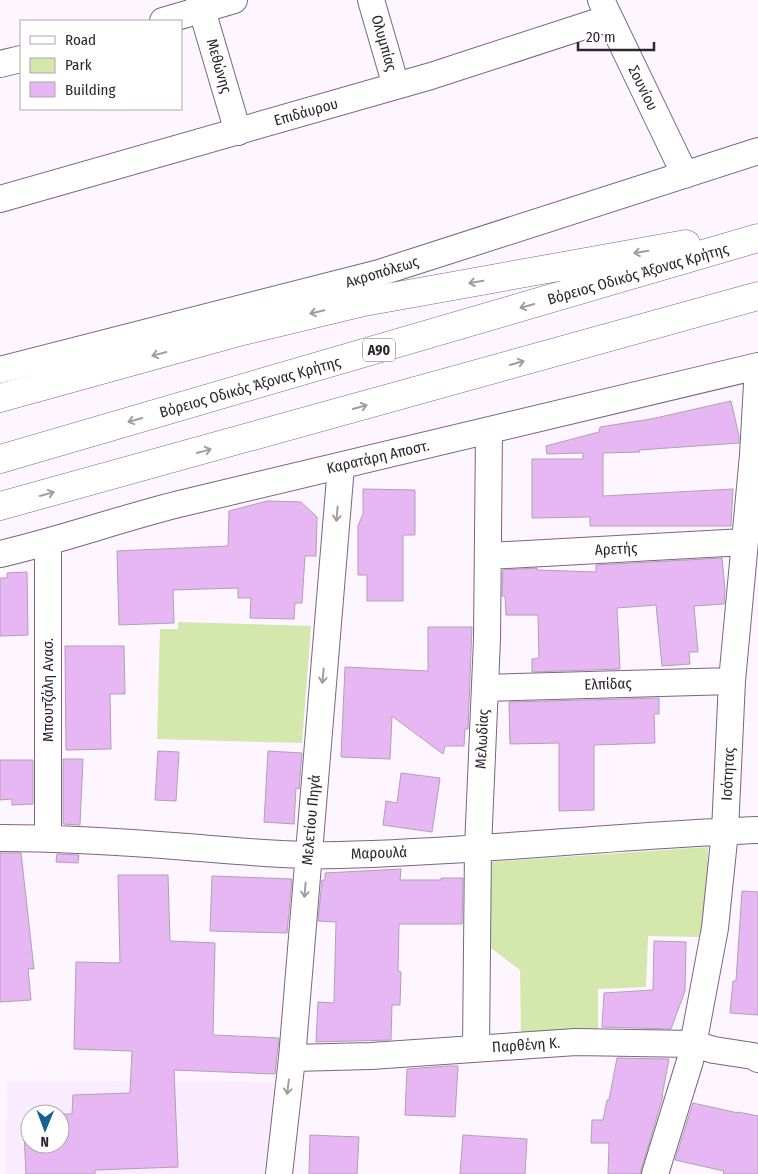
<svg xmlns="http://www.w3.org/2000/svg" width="758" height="1174" font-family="'Fira Sans Condensed',sans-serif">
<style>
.built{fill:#faebfe;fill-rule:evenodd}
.green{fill:#d4e7ad}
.building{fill:#e7b7f4;stroke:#b19fb6}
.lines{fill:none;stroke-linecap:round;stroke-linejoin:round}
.minor-casing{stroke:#78677d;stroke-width:28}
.highway-casing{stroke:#78677d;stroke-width:29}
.minor{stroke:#fff;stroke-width:26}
.highway{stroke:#fff;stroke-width:28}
.oneway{stroke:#a09da1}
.labels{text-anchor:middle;stroke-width:5;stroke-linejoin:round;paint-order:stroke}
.shield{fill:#fff;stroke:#6b666d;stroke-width:1}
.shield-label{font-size:14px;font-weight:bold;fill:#2c252e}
.street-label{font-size:15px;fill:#2c252e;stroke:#fff}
</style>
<rect width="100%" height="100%" fill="#fdf5ff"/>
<path class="built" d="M7,1081l268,1 -5,92h-264zM30,1114h30v30h-30z"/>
<path class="green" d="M178,622l133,4 -9,117 -145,-4 3,-110h18z
M708,847c-1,30 -1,60 -9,90l-51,-1 -2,51 -48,2v45l-77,-2 -1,-62 -33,-25 1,-83z"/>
<path class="building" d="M731,401l8,35v7l-100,7 1,2 -37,1v43l130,-7 -2,37h-141v-9l-58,1v-59h51v-6l-36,1 -1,-8 53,-14 1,-5 51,-8z
M363,489l52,1v45h-12v66h-36v-26h-9v-49l5,-12z
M267,501l34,1 16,15 -1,39h-11l-3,47h-7l-1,16 -44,-1 1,-20h-13v-10l-65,2 1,33 -55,2 -2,-74 111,-5 1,-35z
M722,558l3,32 -1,14 -30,2 4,46h-9l1,12 -28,2 -6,-61 -39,3 3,61 -88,3v-13l7,-1 -1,-43h-32l-1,-19h-3l1,-26 34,-2v2l59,2v-7z
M27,572l1,63 -28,1v-58h7v-5z
M428,627h44l-4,102h-3l-1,17h-19l-2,8 -51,-38 -2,43 -49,-2 4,-90 83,4z
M65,646h59l1,48h-15l1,55 -45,1z
M659,698v16h-5l1,29 -61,2v65l-35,1v-68l-49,1 -1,-42z
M158,751l21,1 -3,49 -21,-1z
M268,751l34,2 -3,36 -3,-1 -2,36 -30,-2z
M63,759h20l-3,66 -17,-1z
M0,760h33v44l-21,1v-6l-12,1z
M401,773l39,5 -8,54 -49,-7 3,-24 11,2z
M0,853h21l13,116h-6l3,31 -31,2z
M57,854l22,1 -1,8 -22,-1z
M401,869l-1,11h41v-2h22l-1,46h-63l-1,47 3,1 -1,33h-8l-1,35 -75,2 2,-40 16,1 2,-81 -18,-1 4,-41h3v-7z
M118,875h50l2,66 45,2 -2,92 66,3 -4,36 -101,-4 4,97 -83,3v4h-69l-2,-41h6v11h30v-30h12l1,-19 57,-2 2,-42 -58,-2 2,-87 44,1z
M212,876l80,3 -5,54 -77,-2z
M742,891l16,1v123l-28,-2 3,-32h3z
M654,941l32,1 -1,49 -14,38 -69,-2 2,-34 49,-3z
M617,1058l52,1 -7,37h1l-23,78h-32l1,-31h-18l1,-23h11l4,-20h2z
M448,1066h10l-3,51 -50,-2 2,-46z
M693,1103l45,10v-1l20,4v58h-35l1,-3 -49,-11z
M310,1135l49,2 -2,37h-48z
M463,1135l64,4 -2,35h-65z"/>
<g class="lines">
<g class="minor-casing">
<path id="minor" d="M199,0l39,132
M371,0l25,86
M601,0l84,175
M163,21l71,-21
M0,64l21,-5
M0,199l431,-123 178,-58
M0,370l379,-97 379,-122
M48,543v295
M0,554c61,-14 119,-35 179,-50l579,-138 -5,89 -21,226 -7,150 -10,97 -25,133 -35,113
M489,556l255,-14
M485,688l247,-7
M0,838c63,0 124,4 187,9 50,4 101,9 152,8 140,-3 279,-20 419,-25
M476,1048l2,-200 9,-209 2,-208
M292,1058l79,-2 205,-14 117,2 21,6 39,6 5,3
M279,1174l13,-116 49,-592"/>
</g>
<g class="highway-casing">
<path id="highway" d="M0,398l235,-65 129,-31 322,-58
M0,459l758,-221
M0,506l758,-210"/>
</g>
<use href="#minor" class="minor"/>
<use href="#highway" class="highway"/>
</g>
<defs><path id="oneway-shaft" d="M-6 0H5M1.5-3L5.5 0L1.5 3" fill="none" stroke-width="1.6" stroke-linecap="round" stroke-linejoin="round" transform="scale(1.25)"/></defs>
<g class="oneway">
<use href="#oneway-shaft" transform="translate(641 252) rotate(170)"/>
<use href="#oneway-shaft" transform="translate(476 282) rotate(171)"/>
<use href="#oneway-shaft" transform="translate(527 306) rotate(164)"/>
<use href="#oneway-shaft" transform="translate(317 312) rotate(167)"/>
<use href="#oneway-shaft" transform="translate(159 354) rotate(165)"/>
<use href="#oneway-shaft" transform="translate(517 363) rotate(-16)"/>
<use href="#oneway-shaft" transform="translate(360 407) rotate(-16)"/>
<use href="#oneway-shaft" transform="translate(135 420) rotate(164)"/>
<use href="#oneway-shaft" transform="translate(204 451) rotate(-15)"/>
<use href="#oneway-shaft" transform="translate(47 494) rotate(-15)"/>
<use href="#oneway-shaft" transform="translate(337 514) rotate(95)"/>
<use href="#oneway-shaft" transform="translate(323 676) rotate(95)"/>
<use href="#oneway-shaft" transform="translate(305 890) rotate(95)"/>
<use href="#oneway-shaft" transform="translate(288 1087) rotate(97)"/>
</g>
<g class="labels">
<rect class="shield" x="363" y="338.5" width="32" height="23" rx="4"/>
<g class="shield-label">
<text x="379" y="355">Α90</text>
</g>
<g class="street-label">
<text transform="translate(384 43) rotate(74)" y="5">Ολυμπίας</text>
<text transform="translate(219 66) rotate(74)" y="5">Μεθώνης</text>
<text transform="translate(643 88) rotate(64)" y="5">Σουνίου</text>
<text transform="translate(306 112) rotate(-16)" y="5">Επιδάυρου</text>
<text transform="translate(382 272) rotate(-17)" y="5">Ακροπόλεως</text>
<text transform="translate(638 274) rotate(-16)" y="5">Βόρειος Οδικός Άξονας Κρήτης</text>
<text transform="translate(250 387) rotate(-16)" y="5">Βόρειος Οδικός Άξονας Κρήτης</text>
<text transform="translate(378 457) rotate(-13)" y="5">Καρατάρη Αποστ.</text>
<text transform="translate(616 549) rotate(-3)" y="5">Αρετής</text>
<text transform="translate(608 684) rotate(-2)" y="5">Ελπίδας</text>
<text transform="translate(48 690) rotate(-90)" y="5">Μπουτζάλη Ανασ.</text>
<text transform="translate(482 739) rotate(-87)" y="5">Μελωδίας</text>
<text transform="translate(728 774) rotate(-87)" y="5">Ισότητας</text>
<text transform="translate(311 820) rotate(-85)" y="5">Μελετίου Πηγά</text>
<text transform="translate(379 853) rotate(-2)" y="5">Μαρουλά</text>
<text transform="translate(526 1045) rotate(-4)" y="5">Παρθένη Κ.</text>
</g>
</g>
<rect x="20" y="20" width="162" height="90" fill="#ffffff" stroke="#aba8ab"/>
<rect x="30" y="36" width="25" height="8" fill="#ffffff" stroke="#aba8ab"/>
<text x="65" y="45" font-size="15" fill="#2c252e">Road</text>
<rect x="30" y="58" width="25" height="15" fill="#d4e7ad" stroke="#aba8ab"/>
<text x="65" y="70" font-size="15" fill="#2c252e">Park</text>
<rect x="30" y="82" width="25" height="15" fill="#e7b7f4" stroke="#aba8ab"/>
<text x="65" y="95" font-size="15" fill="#2c252e">Building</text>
<g transform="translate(45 1129) rotate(181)"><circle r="24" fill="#ffffff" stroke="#aba8ab"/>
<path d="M0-4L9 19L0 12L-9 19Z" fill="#156194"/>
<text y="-8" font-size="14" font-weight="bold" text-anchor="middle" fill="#2c252e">N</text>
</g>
<path d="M578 42v8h76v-8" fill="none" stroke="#2c252e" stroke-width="2.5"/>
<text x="586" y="42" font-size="15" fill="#2c252e" stroke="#ffffff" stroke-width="4" paint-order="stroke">20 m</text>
</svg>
